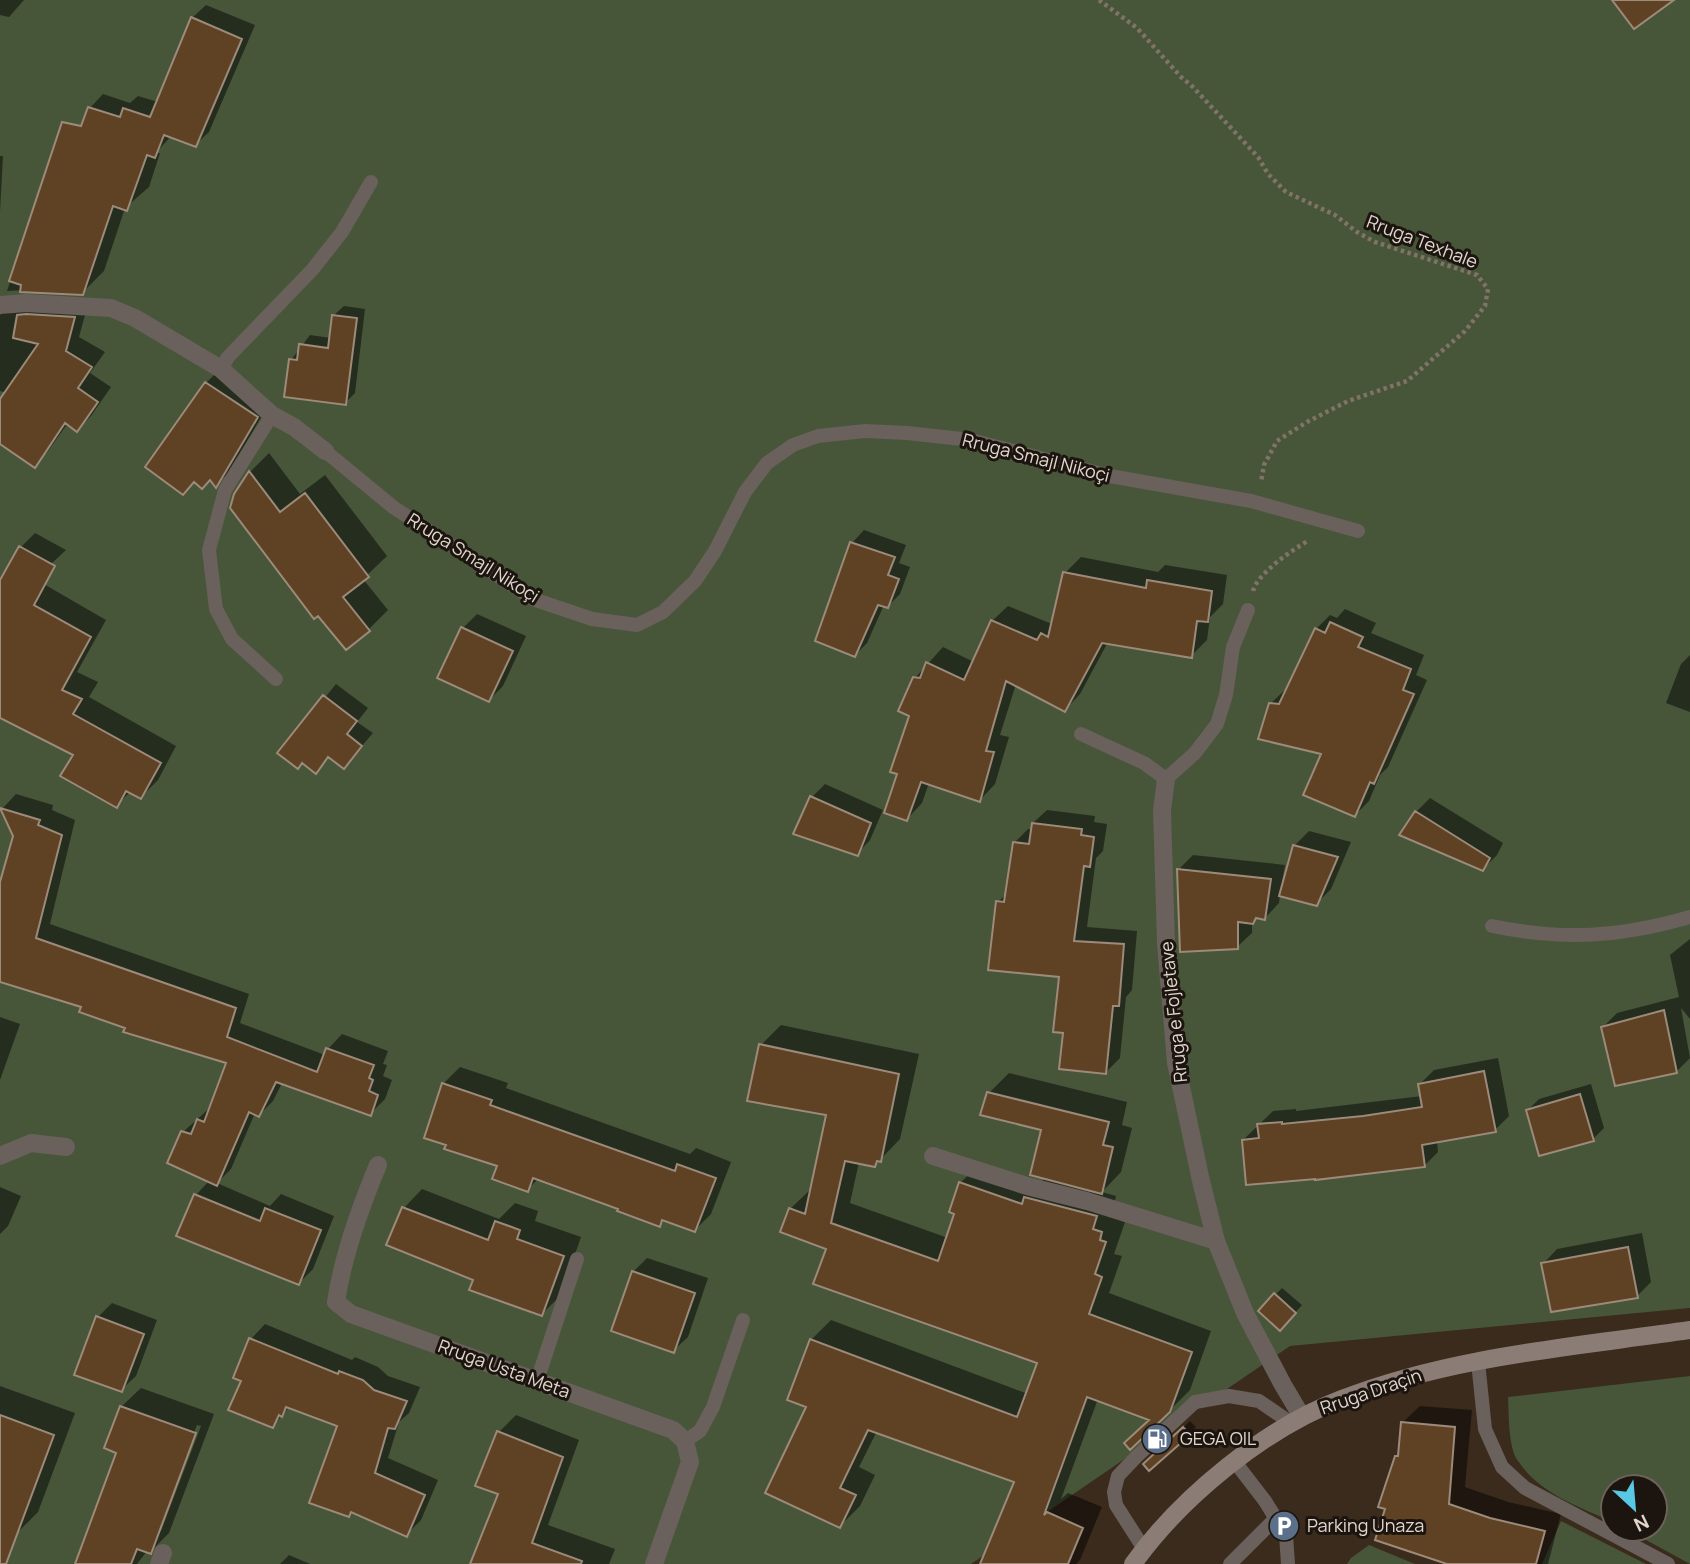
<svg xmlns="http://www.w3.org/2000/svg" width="1690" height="1564" font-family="Manrope,sans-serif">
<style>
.green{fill:#475539}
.shadow{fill:#0007;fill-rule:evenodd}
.building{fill:#5f4123;stroke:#9c8a7a;stroke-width:2}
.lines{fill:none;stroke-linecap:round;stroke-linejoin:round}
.path{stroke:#807367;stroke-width:4.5;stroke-dasharray:3.5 3.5;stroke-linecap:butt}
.service{stroke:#6a605c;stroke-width:14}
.minor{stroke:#6a605c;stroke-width:18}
.secondary{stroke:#8b7c75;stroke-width:18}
.labels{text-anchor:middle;stroke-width:6;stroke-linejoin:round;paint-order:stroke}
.street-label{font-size:18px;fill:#e0d6cd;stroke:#1c150f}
.poi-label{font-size:18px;fill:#e0d6cd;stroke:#1c150f;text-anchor:start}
</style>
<rect width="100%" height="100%" fill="#3a2b1d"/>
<path class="green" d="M0,0h1690v1308l-400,38 -319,218h-971z
M1690,1376v188l-64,-35h29v-42h-42v35c-34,-15 -73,-28 -95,-61 -10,-14 -9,-46 -10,-64z
M1561,1521l85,43h-104z
M1369,1545l46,19h-68l4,-6z"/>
<path class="shadow" d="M0,0h24l-15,17 -9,-2z
M206,5l49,20 -46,107 -14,13 -24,-9 -15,17h4l-11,34 -24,21 -21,63 -22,22 -55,-3 -20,1 40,-119 104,-19 -61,-45 13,-14 27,9 8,-7 20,6 34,-84z
M0,156h3l-3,56z
M13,302l75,2 -9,33 26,15 -15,21 21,14 -20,29 -14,14 -9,-7 -20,28 -14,14 -34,-23v-39l7,-10 -7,-2v-76z
M344,306l21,3 -10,84 -10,10 -54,-43 19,-25 21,3 3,-23z
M219,370l50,34 -41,69 -12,12 -10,-102z
M269,453l31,41 25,-19 62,81 -24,23 25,31 -19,19 -133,-134 14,-23z
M864,530l42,15 -7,18 11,4 -10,27 -12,12 -4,-1 -17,38 -12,12 -38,-15 35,-97z
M35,533l31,17 -14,13 -52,29v-9l21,-36z
M1081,557l77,15 7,-7 62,10 -4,29 -13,13 -3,23 -16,16 -83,-14 -28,52 -15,16 -49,-26 -16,51 9,2 -14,47 -15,16 -51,-17 -7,20 -15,16 -7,-46 11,-58 4,-37 28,-31 31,15 18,-41 16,-15 44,18 13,-51z
M42,583l64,37 -29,52 21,10 -9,15 87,49 -18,34 -17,17 -10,-6 -15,15 -41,-52 -75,-38v-71z
M1345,609l31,14 -5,10 53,22 -8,20 11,5 -39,87 -8,8 -11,26 -14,14 -31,-62 -54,-49 15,-14h3l28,-61 14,-14 7,3z
M477,614l49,22 -23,50 -14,14 -26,-72z
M1690,655v57l-24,-9 15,-39z
M336,684l32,24 -11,14 16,11 -29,34 -14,-11 -14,16 -13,-11 -23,-8z
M825,784l58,26 -13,30 -13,14 -45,-57z
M16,794l37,11 -1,5 23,10 -25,104 199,70 -9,29 85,32 3,-6 14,-15 46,17 -5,13 4,1 -4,11 9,4 -7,19 -15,15 -88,-31 -9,18 -14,14 -4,-2 -24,56 -14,14 53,23 11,-12 53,22 -21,53 -14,14 -103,-88 13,-14 -26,-49 29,-26 16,-44 -101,-35 -44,-21 -83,-26v-91l15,-53 -13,-27z
M1430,798l73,45 -6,12 -14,14 -67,-57z
M1047,810l48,6 -1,6 13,2 -4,27 -7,7 -9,69 50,4 -5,59 -6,7 -6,61 -14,14 -41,-40 -4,-56 -63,-74 9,-9 7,-50 14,-14 5,1v-7z
M1309,831l42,11 -20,47 -15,15 -36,-9 -1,8 -14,15 -7,-2 -6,7v10l-15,14 -59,-77 15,-15 92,10 -3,17 3,1 9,-37z
M1690,939v80l-9,-11 9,50 -14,14 -73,-45 14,-14 62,-16 -9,-42z
M0,1017l20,7 -20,56z
M781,1025l138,29 -19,85 -25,26 -16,-3 -9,41 98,35 9,-25 3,-30 21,-20 59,20 6,-6 -3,-48 -54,-36 20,-20 118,29 -5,23 10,3 -11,44 -19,20 14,4 -3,13 6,11 6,2 -11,32 8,2 -13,37 102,38 -21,59 -21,21 -18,8 -53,-20 -37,100 7,-6 34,14 -22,53 -4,4h-79l20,-83 -140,-50 -18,36 16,8 -15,31 -20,20 -31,-120 2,-66 20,-20 197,74 11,-32 -211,-115 -38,-38 21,-20 18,-75 -68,-69z
M1498,1058l11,58 -14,14 -58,11 1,11 -14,14 -181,-26 30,-29 23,-2v2l126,-15 -2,-12 14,-14z
M460,1067l48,16 -2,5 184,66 6,-6 35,14 -20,52 -16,16 -30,-11 -6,6 -39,-17 -81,-30 -12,12 -28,-25 -56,-81z
M1591,1084l13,44 -11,11 -65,-29 11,-11z
M0,1187l21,9 -13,30 -8,8z
M422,1189l77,30 16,-16 23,8 -3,10 46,16 -20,58 -19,19 -67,-35 -71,-71z
M1642,1233l9,49 -14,14 -94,-32 14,-15z
M647,1258l61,20 -20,59 -15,14 -40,-79z
M1282,1288l20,17 -15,17 -12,-27z
M112,1303l45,17 -21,56 -15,14 -23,-73z
M265,1324l87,36 3,-3 23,10 10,9 32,11 -11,26 -10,9 -11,36 50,22 -17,40 -14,14 -54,-23 -5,4 -9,-90 -49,-19 -17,20 -30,-46 8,-41z
M0,1386l75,27 -37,99 -22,22 -16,-8z
M141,1388l73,26 -45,119 -19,19 -3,-1 -10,13h-61l42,-112 -11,-5 15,-41zM197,1425l4,1 -40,105h-4z
M1420,1406l52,4 -7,77 43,15 53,12 -13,50h-96l-65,-56 10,-51 3,-3 2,-31z
M516,1415l63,25 -31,85 67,24 -6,15h-138l29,-71 -1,-61z
M1190,1421l6,6 -47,42 -4,-5z
M289,1555l21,9h-30z"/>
<path class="building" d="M1612,0h62l-40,29z
M191,17l51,22 -46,108 -32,-12 -9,23 -8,-3 -20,56 -14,-5 -30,89 -63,-3 1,-7 -12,-4 53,-159 19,4 7,-19 32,10 3,-9 27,9z
M26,314l49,3 -9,34 26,16 -14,21 20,14 -21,30 -12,-9 -30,45 -35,-24v-45l38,-55 -25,-6 4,-23z
M332,315l25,3 -11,87 -62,-8 5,-38 8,1 2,-16 29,4z
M205,382l53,35 -42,71 -6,-8 -8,9 -8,-7 -11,13 -38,-28z
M249,471l31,41 25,-19 64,84 -26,20 27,34 -24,19 -28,-34 -4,3 -84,-111 4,-14z
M850,542l45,15 -7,18 11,4 -11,29 -10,-3 -23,52 -40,-16z
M19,546l36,20 -21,39 57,32 -29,53 20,9 -9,15 88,49 -20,36 -15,-8 -9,17 -57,-32 13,-21 -73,-37v-138z
M1063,572l83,16 1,-8 65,11 -4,31 -11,-1 -5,37 -90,-15 -37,69 -59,-31 -20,70 8,1 -14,50 -59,-20 -14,39 -23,-8 13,-39 -7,-2 19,-56 -11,-5 15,-34 7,1 6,-16 38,18 27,-60 46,20 4,-7 7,4z
M1330,622l33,15 -5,10 53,22 -8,21 11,4 -40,90 -4,-2 -15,35 -52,-22 18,-41 -63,-15 11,-36 10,1 36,-76 10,5z
M461,627l52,24 -24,51 -52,-24z
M323,695l34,26 -10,13 15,12 -18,23 -16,-12 -12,17 -14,-11 -4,6 -21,-16z
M810,796l61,27 -13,33 -65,-22z
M0,808l40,12 -2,5 24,10 -26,103 200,70 -9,29 90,35 9,-24 48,17 -5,13 4,2 -4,11 9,4 -7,21 -95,-34 -17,35 -10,-5 -32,74 -50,-23 14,-32 10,3 6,-15 7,3 22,-59 -103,-31 2,-4 -46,-16 2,-5 -81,-25v-100l13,-46z
M1415,811l75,47 -7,13 -84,-36z
M1032,823l50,6 -1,6 13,2 -4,30 -6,-1 -10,75 50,3 -5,62h-6l-7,68 -47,-5 4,-36 -10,-1 6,-55 -71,-7 8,-69 8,1 9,-60 16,2z
M1293,845l45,12 -21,49 -38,-10z
M1177,869l94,10 -6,41 -9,-2 -3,6 -15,-2v27l-58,3z
M1664,1010l13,63 -62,13 -14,-59z
M759,1044l140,30 -18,88 -4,-1 -2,6 -30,-6 -14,62 107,38 16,-47 -5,-2 10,-30 63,22 2,-7 73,19 -4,13 9,3 -2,8 6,2 -11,32 7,3 -13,37 103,38 -22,60 -40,38 -6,-7 25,-23 -62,-23 -43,118 3,-3 36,16 -15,36h-88l34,-82 -146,-52 -28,58 16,7 -16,33 -75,-35 41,-86 -19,-7 23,-61 207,78 20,-54 -224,-79 13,-35 -46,-17 9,-24 16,6 21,-99 -79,-14z
M1484,1071l12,61 -74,13 3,22 -110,13v-1l-69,6 -4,-45 17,-2 -2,-14 25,-2v2l81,-8 59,-9 -4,-23z
M442,1083l50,17 -2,5 185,66 2,-7 39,14 -21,54 -33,-12 -2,7 -43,-16 1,-2 -85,-31 -5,14 -36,-13 5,-13 -53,-17 2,-4 -22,-7z
M987,1092l122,30 -6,23 10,2 -11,47 -72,-19 11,-45 -61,-15z
M1580,1094l14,47 -55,15 -13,-46z
M194,1194l66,27 5,-13 56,22 -22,55 -123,-49z
M402,1207l86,33 7,-19 25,9 -3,9 47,17 -22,60 -73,-26 4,-10 -87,-35z
M1628,1247l10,51 -87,14 -10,-49z
M632,1271l63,22 -21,60 -63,-22z
M1274,1293l22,20 -16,18 -22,-20z
M96,1316l48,18 -22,58 -48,-17z
M249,1338l89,36 1,-3 24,9 11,10 33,11 -12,28 -7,-1 -13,45 50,22 -18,42 -56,-25 -2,5 -40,-14 28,-77 -51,-19 -4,10 -3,-2 -6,13 -45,-18 13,-29 -8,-3z
M120,1406l76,27 -45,121 -14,-5 -6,15h-56l41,-111 -12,-5z
M0,1415l54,20 -48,129h-6z
M1401,1422l54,5 -6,77 41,14 55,13 -9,33h-89l-72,-24 10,-31 -7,-2 17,-51h3z
M1183,1427l7,8 -41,36 -6,-7z
M497,1431l66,26 -31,86 50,18 -1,3h-111l28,-70 -23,-8z"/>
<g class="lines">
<path class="path" d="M1099,0l38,28 44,49 12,10 65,70 10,17 18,18 49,23 22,17 18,10 102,33 11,14 -3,17 -20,25 -58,50 -59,20 -41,21 -30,19 -13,24 -3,17
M1253,591c4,-17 40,-42 55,-50"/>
<path class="service" d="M221,369l7,-12 84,-87 30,-38 29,-50
M272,415l-47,75 -16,60 7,59 16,30 44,40
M325,451l68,56 140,92 59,20 45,6 26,-13 32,-31 20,-30 30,-59 22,-29 26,-18 25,-9 47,-5 42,2 64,7 139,36 141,25 107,30
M1081,734l63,29 22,16 29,-26 22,-29 9,-29 7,-48 15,-37
M1492,926c72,15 128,11 198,-9
M1478,1362l7,67 17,38 23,21 143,76
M537,1381l40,-122
M685,1441l15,-10 13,-24 30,-87
M1235,1462l30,39 21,34 2,29
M1144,1549l-28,-44 -2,-13 4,-16 18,-19 59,-55 34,-6 30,5 32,22
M1230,1564l46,-46"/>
<path class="minor" d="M0,305l26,-2 85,5 24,10 86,51 51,46 22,12 31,24
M1166,779l-4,31 4,134 10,119 25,118 15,60 29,72 38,72 19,32
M0,1156l31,-13 35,4
M933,1156l94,30 60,15 129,40
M378,1165c-18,43 -35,90 -42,137l15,12 322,116 12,11 5,21 -36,102
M159,1564l4,-11"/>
<path class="secondary" d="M1133,1564c48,-67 132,-136 209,-165 110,-43 232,-52 348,-69"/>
</g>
<defs>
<g id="fuel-disc" transform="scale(1.575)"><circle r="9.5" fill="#5c6f8a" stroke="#1c150f"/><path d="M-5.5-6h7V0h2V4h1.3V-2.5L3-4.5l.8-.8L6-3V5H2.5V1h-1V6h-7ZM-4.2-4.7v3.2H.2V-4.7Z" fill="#fff"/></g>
<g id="parking-disc" transform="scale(1.575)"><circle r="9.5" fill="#5c6f8a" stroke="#1c150f"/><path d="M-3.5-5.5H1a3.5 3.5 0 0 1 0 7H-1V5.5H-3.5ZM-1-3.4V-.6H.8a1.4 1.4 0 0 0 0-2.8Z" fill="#fff"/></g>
</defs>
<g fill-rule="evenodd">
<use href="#fuel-disc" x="1157" y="1439"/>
<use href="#parking-disc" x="1284" y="1526"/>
</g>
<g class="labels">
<g class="street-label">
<text transform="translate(1422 242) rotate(21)" y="6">Rruga Texhale</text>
<text transform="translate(1036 458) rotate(14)" y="6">Rruga Smajl Nikoçi</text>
<text transform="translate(473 558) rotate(32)" y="6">Rruga Smajl Nikoçi</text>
<text transform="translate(1174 1012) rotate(-96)" y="6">Rruga e Fojletave</text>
<text transform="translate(504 1369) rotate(20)" y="6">Rruga Usta Meta</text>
<text transform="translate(1371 1392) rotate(-19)" y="6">Rruga Draçin</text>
</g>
<g class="poi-label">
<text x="1180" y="1445">GEGA OIL</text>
<text x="1307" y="1532">Parking Unaza</text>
</g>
</g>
<g transform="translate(1634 1508) rotate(154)"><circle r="33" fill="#1c150f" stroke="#6a625b" stroke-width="2"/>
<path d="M0-5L12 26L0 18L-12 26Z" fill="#59c8e5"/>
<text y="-10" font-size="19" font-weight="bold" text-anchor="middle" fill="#e0d6cd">N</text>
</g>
</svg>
